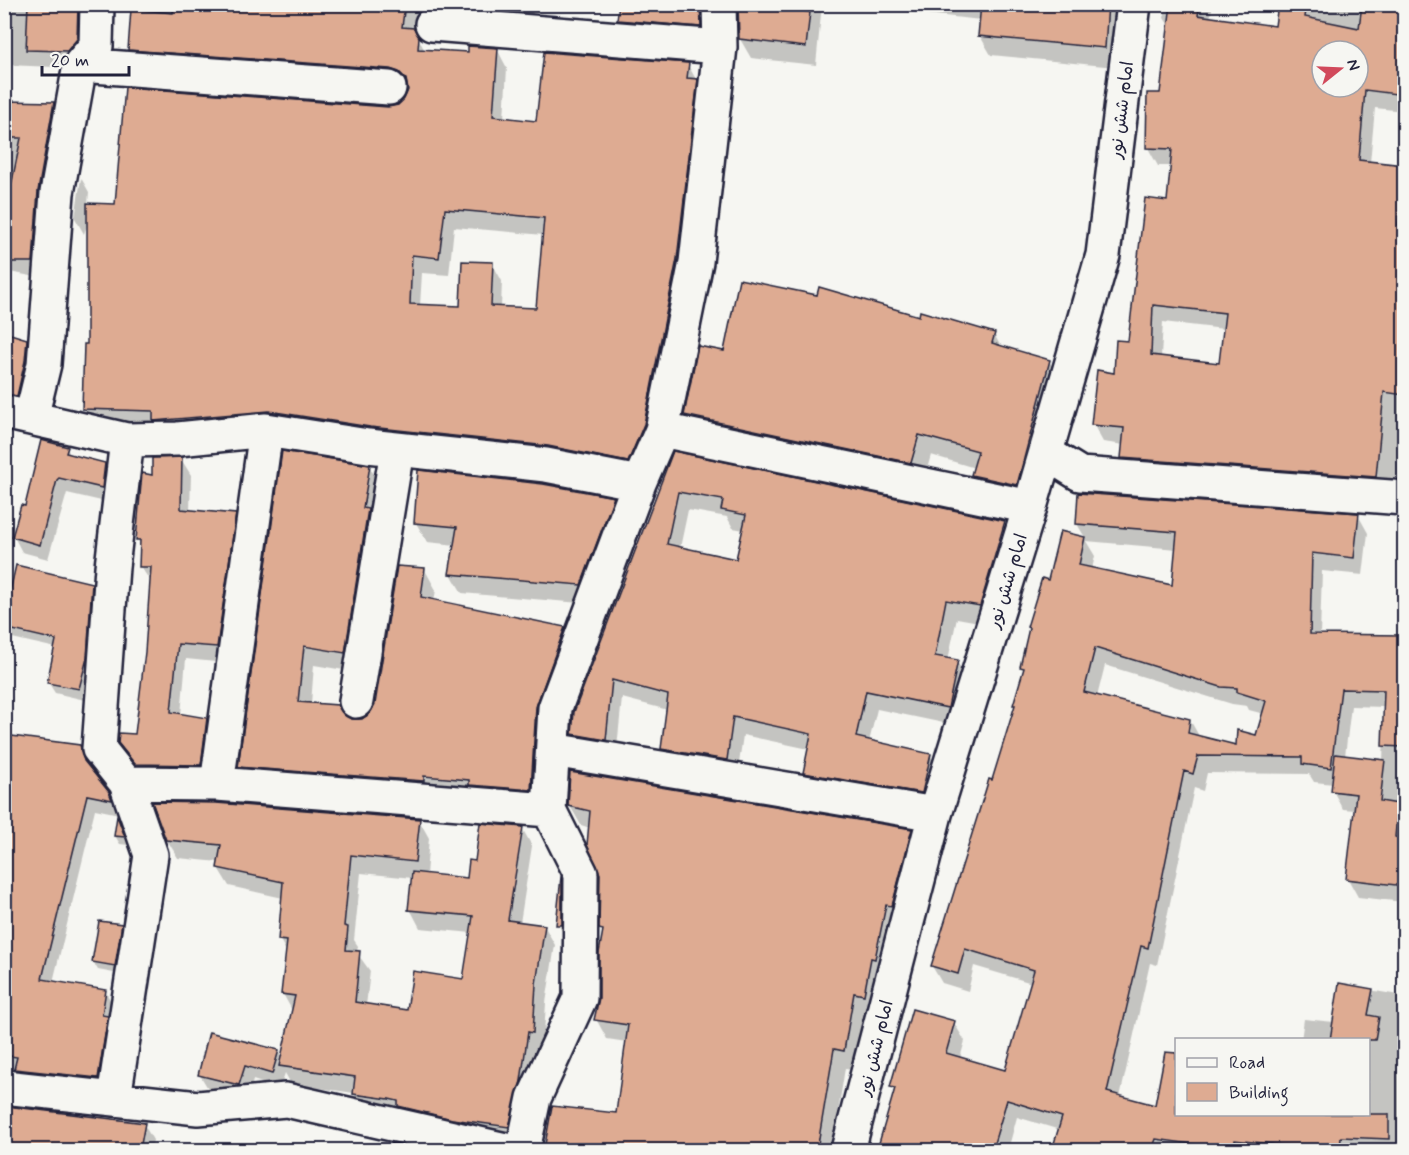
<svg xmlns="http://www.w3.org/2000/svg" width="1409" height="1155" font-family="Mynerve,'Playpen Sans Arabic',sans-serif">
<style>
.shadow{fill:#0003;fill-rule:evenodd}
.building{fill:#deab92;stroke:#22223b;stroke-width:1.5;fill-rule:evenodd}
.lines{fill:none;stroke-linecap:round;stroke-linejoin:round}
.minor-casing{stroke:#22223b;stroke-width:38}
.minor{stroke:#f6f6f2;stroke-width:33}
.labels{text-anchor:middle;stroke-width:4.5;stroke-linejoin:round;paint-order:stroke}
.street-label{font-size:18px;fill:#22223b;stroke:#f6f6f2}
</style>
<rect width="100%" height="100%" fill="#f6f6f2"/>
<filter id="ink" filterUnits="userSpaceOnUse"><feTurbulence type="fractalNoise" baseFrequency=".0167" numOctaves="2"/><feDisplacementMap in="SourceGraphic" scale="12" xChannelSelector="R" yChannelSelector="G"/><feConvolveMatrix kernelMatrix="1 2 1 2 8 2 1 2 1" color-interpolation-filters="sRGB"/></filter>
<g filter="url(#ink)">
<path class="shadow" d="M4,4h52l21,4 10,17 -10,43 -70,-3 -3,20z
M112,4h305l-3,26 11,21 44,3 28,-5 10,19 -3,51 33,4 151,-58 19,34 -20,179 -49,201 -544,-52 -10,-18 4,-64v-123l-4,12 -9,-16 6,-40 8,14 -1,12 29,2 281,-100 7,-6 4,-10 -269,-22 -11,-19 4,-39zM454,227l90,8 -7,74 -36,-1 1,-27 -10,-18 -30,44 -42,-1 2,-33 27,2z
M490,4h43l-1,26 -32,-3 -10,-18z
M619,4h109l-17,41 -81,-6 -11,-19z
M733,4h89l-6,61 -65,-7 -11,-19 -2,-33z
M835,4h288l-8,63 -124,-12 -11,-19 1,-16z
M1167,4h46l-3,15 67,9 2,-24h125v107l-29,-3 -5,55 34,5v328l-271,-20 -11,-18 2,-13 -21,-3 -10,-18 36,-82 39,-140 4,-36h-14l-10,-18 13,-53 9,-68 -6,-9zM1322,51h36v36h-36zM1163,322l61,7 -4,35 -59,-7z
M4,102l49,1 10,17 -21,158 -38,-7z
M920,318l74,16 7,13 48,14 12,21 -32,124 -44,-10 -13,-21 3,-7 -44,-13 -8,28 -225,-47 -12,-21 39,-62z
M4,333l22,7 9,15 -8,46 -17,-6 -6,15z
M67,449l4,7 33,8 9,16 -3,23 -43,-10 -19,66 -26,-7 -8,-15 12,-29z
M674,453l330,69 11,19 -25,83 -33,-6 -9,42 9,2 11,18 -10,46 -81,-17 -8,33 61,13 11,19 -9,37 -117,-20 -11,-18 5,-24 -66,-14 -6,43 -64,-11 -11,-18 6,-39 -46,-12 -6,60 -31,-5 -11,-19zM688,510l39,7 6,11 11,2 -6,31 -58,-13z
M181,459l10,16 -1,36 45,4 9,16 -18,132 -40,-4 -5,56 25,5 10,16 -7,45 -63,-1 -26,-37 16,-7 11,-84 4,-70 -11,-16 1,-20 -3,-6 15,-63z
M369,466l12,20 -25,186 -42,-7 -3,39 41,17 11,-1 8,-6 54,-144 11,20 -2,11 130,27 12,20 -34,161 -291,-23 -11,-19z
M613,499l11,19 -32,86 -130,-11 -11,-19 5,-29 -29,-3 -11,-19z
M1358,515l10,18 -5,42 -41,-4 -2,64 79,1 5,-48v314l-46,-5 -10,-18 7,-69 -12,-1 -10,-18 1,-7 -20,-2 -5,-8 -102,-1 -4,18 -9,-3 -37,177 -7,-2 -30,134 36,9 9,-47 11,2v53h192v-74h-67l3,-21 30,3 7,-37 63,11v154h-343l-5,-8 4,-12 -43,-13 -9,33h-129l16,-57 -3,-7 62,-63 11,18 -5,17 46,14 26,-89 -58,-17 -6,25 -26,-8 -10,-17 84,-259 -2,-2 10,-34 -2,-4 27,-86 12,-48 25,6 -9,-15zM1086,541l91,8 -3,38 -82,-18 3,-13zM1105,665l127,39 15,2 2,4 15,4 -7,23 -19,10 -39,-11 -9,-16 -93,-23zM1351,706l34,1 -2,54 -38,-5z
M91,584l6,11 -5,74 -7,31 -30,-7 -7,-11 8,-34 -48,-11 -4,-6v-15z
M4,737l76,10 11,24 17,22 11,21 -24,-5 -42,173 52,9 9,15 -8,87 -102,-8z
M570,806l341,24 11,20 -48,164 -9,-2 -10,58 -10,-2 -13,82h-286l7,-43 64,8 10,-73 -20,-3 -11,-20 4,-21 4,-64 -3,-5v-55l-11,-46 -9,-3z
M118,820l4,6 6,19 -8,-1 -5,-8z
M419,820l10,18 -3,37 42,4 8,-16 46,-35 10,18 -12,77 25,4 10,18 -9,58 -3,47h-5l-7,50 -12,44 -154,-32 -11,-19 -63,-9 -6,-11 -5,16 -27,-9 -5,20 -39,-10 -9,-15 78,-24 5,8 10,-47 -10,-18 4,-41 -7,-13 3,-42 -54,-12 -11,-18 1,-6 -41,-4 -11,-18zM361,873l52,5 -3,31 10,19 52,5 -8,48 -56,31 -42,-6 4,-35 -13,-18 1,-7 -4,-6z
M563,883l9,14 -4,45 -10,-18z
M121,925l4,9 -6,40 -21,-4 -5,-8z
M4,1107l140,18 9,15 -2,10h-147z"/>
<path class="building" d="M28,4h50l-1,35 -10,12 -41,-1z
M174,4h231l-3,23 12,1 5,9 -1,12 50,3v-6l30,2 -5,68 43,5 8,-69 145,11 -2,15 11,1 -21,180 -33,165 -16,38 -80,-16 -178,-19 -101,-16 -116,10v-10l-71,-2 2,-65h3v-141l28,1 10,-117 263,20 10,-2 6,-6 4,-9 -2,-11 -7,-7 -9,-3 -262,-19 3,-41 42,4zM445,209l99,9 -8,90 -45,-2 2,-44 -31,-1 -2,45 -50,-2 2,-49 27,3z
M619,4h81l1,23 -84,-7z
M738,4l72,8 -4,35 -67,-8z
M981,4h127l-3,44 -127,-12z
M1171,4h29l-2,11 77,11 3,-22h29l-2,13 54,11 3,-24h42v91l-39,-5 -6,70 45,5 -6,60 6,2v168l-20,-3 -8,85 -255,-19 3,-30 -33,-3 6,-55 17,3 2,-33 12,1 17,-143 22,3 5,-52 -26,-1 1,-55h13zM1322,51h36v36h-36zM1153,305l72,8 -6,50 -68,-8z
M4,101l50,1 -16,89 -5,71h-29v-42l17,-82h-17z
M739,279l78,16 2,-8 100,29 1,-5 75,22 -3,10 58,17 -33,125 -46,-10 7,-24 -59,-16 -8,28 -227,-48 14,-69 26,5z
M4,332l23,7 -2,22 -8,35 -13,-2z
M41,440l27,7 -2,6 39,10 -3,25 -43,-10 -2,2 -17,65 -28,-8 9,-32 4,1z
M282,451l88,14 -7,43 5,1 -23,144 -41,-7 -6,56 40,3 6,10 8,4h10l8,-6 5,-9 22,-138 28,2 -4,29 144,30 -29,80 -5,83 -62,-5v-5l-45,-4v5l-186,-14z
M673,451l332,70 -25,85 -34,-6 -11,56 23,4 -10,48 -82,-17 -10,46 75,17 -9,39 -119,-20 8,-39 -78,-17 -6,43 -66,-11 7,-54 -56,-15 -6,60 -34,-6 2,-22zM678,492l45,8 -2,10 25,5 -10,44 -69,-15z
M182,457l-1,52 55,5 -19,133 -39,-3 -7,68 36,6 -6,47 -66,-1 -17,-21 1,-10 16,1 10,-82 6,-85h-12l1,-27h-4l6,-67 10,2v-17z
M418,470l125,14 71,13 -33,88 -132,-11 8,-47 -43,-4z
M1078,493l281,20 -5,45 -42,-5 -2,81 94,1v112l-22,-1 2,-56 -43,-1 -10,79 -29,-4v-7l-104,-1 -5,18 -9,-3 -36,177 -7,-2 -34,146 48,13 10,-53 11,1v61h213v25l-48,-2 -1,13h-50l1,-4 -56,-6 -1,10 -78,-11 -4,11h-100l10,-33 -55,-17 -15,50h-115l18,-62 -5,-1 22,-78 43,12 -9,32 59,17 29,-100 -69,-21 -7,25 -27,-8 58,-187 3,1 23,-75h-2l11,-37 -4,-1 9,-39 -2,-1 15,-49 6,2 12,-49 25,6 -6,28 93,20 5,-53 -101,-8zM1095,648l126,39 16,1v4l29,9 -10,34 -19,-5 -1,15 -48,-12 2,-14 -106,-27z
M16,565l76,18 -5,75 -8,31 -32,-6 9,-43 -52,-12v-28h4z
M4,735l76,10 4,16 25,31 3,8 -25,-5 -45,184 64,11 -4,25 6,1 -10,62 -84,-9 3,-12 -13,-2z
M1335,754l50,6 -5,41 18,3 -3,33 9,2v47l-58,-7 10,-85 -25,-3z
M570,772l342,57 -20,77 -6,-1 -11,54 -4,-1 -7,37 -10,-2 -10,58 -10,-2 -17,101h-273l8,-44 64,7 12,-88 -34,-5 5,-22v-45l4,-23 -4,-1 1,-55 -13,-29 3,-34 -22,-5z
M152,802l64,1 204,16 -5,43 -64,-7 -7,71 4,1 -2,23 14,1 -5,51 52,8 6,-39 50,8 10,-63 -65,-6 4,-38 55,6 2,-18 6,1 5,-38 43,4 -15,93 37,5 -9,59 -3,49 -5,-1 -7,49 -12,46 -57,-8 -54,-13v-5l-9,-2 -36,-5 2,-17 -76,-11 16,-70 -14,-2 6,-53 -9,-1 5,-58 -66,-14 4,-23 -55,-5z
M117,816l8,21 -11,-1z
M561,877l1,1v47h-6z
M99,921l23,3 -7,42 -23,-4z
M1339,983l34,6 -5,26 11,2 -4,23h-45z
M209,1032l70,18 -7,24 -27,-8 -6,19 -41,-10z
M6,1106l139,17 -5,27h-135l6,-23 -7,-2z
M392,1143l32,7h-33z"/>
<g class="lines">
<g class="minor-casing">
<path id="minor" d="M432,24l288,23
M80,65l309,23
M4,412l123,28 51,-1 88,-9 102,16 178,19 93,18
M31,418l13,-54 13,-171 23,-128 16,-19 1,-42
M662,430l368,77
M1046,453l34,21 324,24
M356,701l41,-251
M553,750l382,64
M126,783l91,1 332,26
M217,784l49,-354
M4,1087l194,21 88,-8 220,50
M114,1098l37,-243 -25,-72 -27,-34 13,-182 15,-127
M523,1150l11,-52 46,-100 1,-124 -32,-64 6,-102 84,-225 23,-53 34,-168 24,-215 -1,-43
M848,1150l87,-336 95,-307 73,-252 31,-251"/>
</g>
<use href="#minor" class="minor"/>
</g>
</g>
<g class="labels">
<g class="street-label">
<text transform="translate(1121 110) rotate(-83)" y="6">امام شش نور</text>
<text transform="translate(1007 581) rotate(-73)" y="6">امام شش نور</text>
<text transform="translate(875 1048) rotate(-76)" y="6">امام شش نور</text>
</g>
</g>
<rect width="1409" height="1155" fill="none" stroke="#f6f6f2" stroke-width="24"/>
<rect x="12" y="12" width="1385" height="1131" fill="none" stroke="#22223b" stroke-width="2" filter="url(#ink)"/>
<rect x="1175" y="1038" width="195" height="78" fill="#f6f6f2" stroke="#a1a1a9" stroke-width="1.5"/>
<rect x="1187" y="1058" width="30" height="9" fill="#f6f6f2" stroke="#a1a1a9" stroke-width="1.5"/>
<text x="1229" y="1068" font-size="18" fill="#22223b">Road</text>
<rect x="1187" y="1083" width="30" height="18" fill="#deab92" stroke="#a1a1a9" stroke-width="1.5"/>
<text x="1229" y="1098" font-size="18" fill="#22223b">Building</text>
<g transform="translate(1340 69) rotate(72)"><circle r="28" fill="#f6f6f2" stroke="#a1a1a9" stroke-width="1.5"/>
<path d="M0-4.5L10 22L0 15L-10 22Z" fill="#d1495b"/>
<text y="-9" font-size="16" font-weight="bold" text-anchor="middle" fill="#22223b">N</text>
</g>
<path d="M42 66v9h87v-9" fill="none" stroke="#22223b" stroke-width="3"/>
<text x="51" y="66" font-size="18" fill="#22223b" stroke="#f6f6f2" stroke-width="4.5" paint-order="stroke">20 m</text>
</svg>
